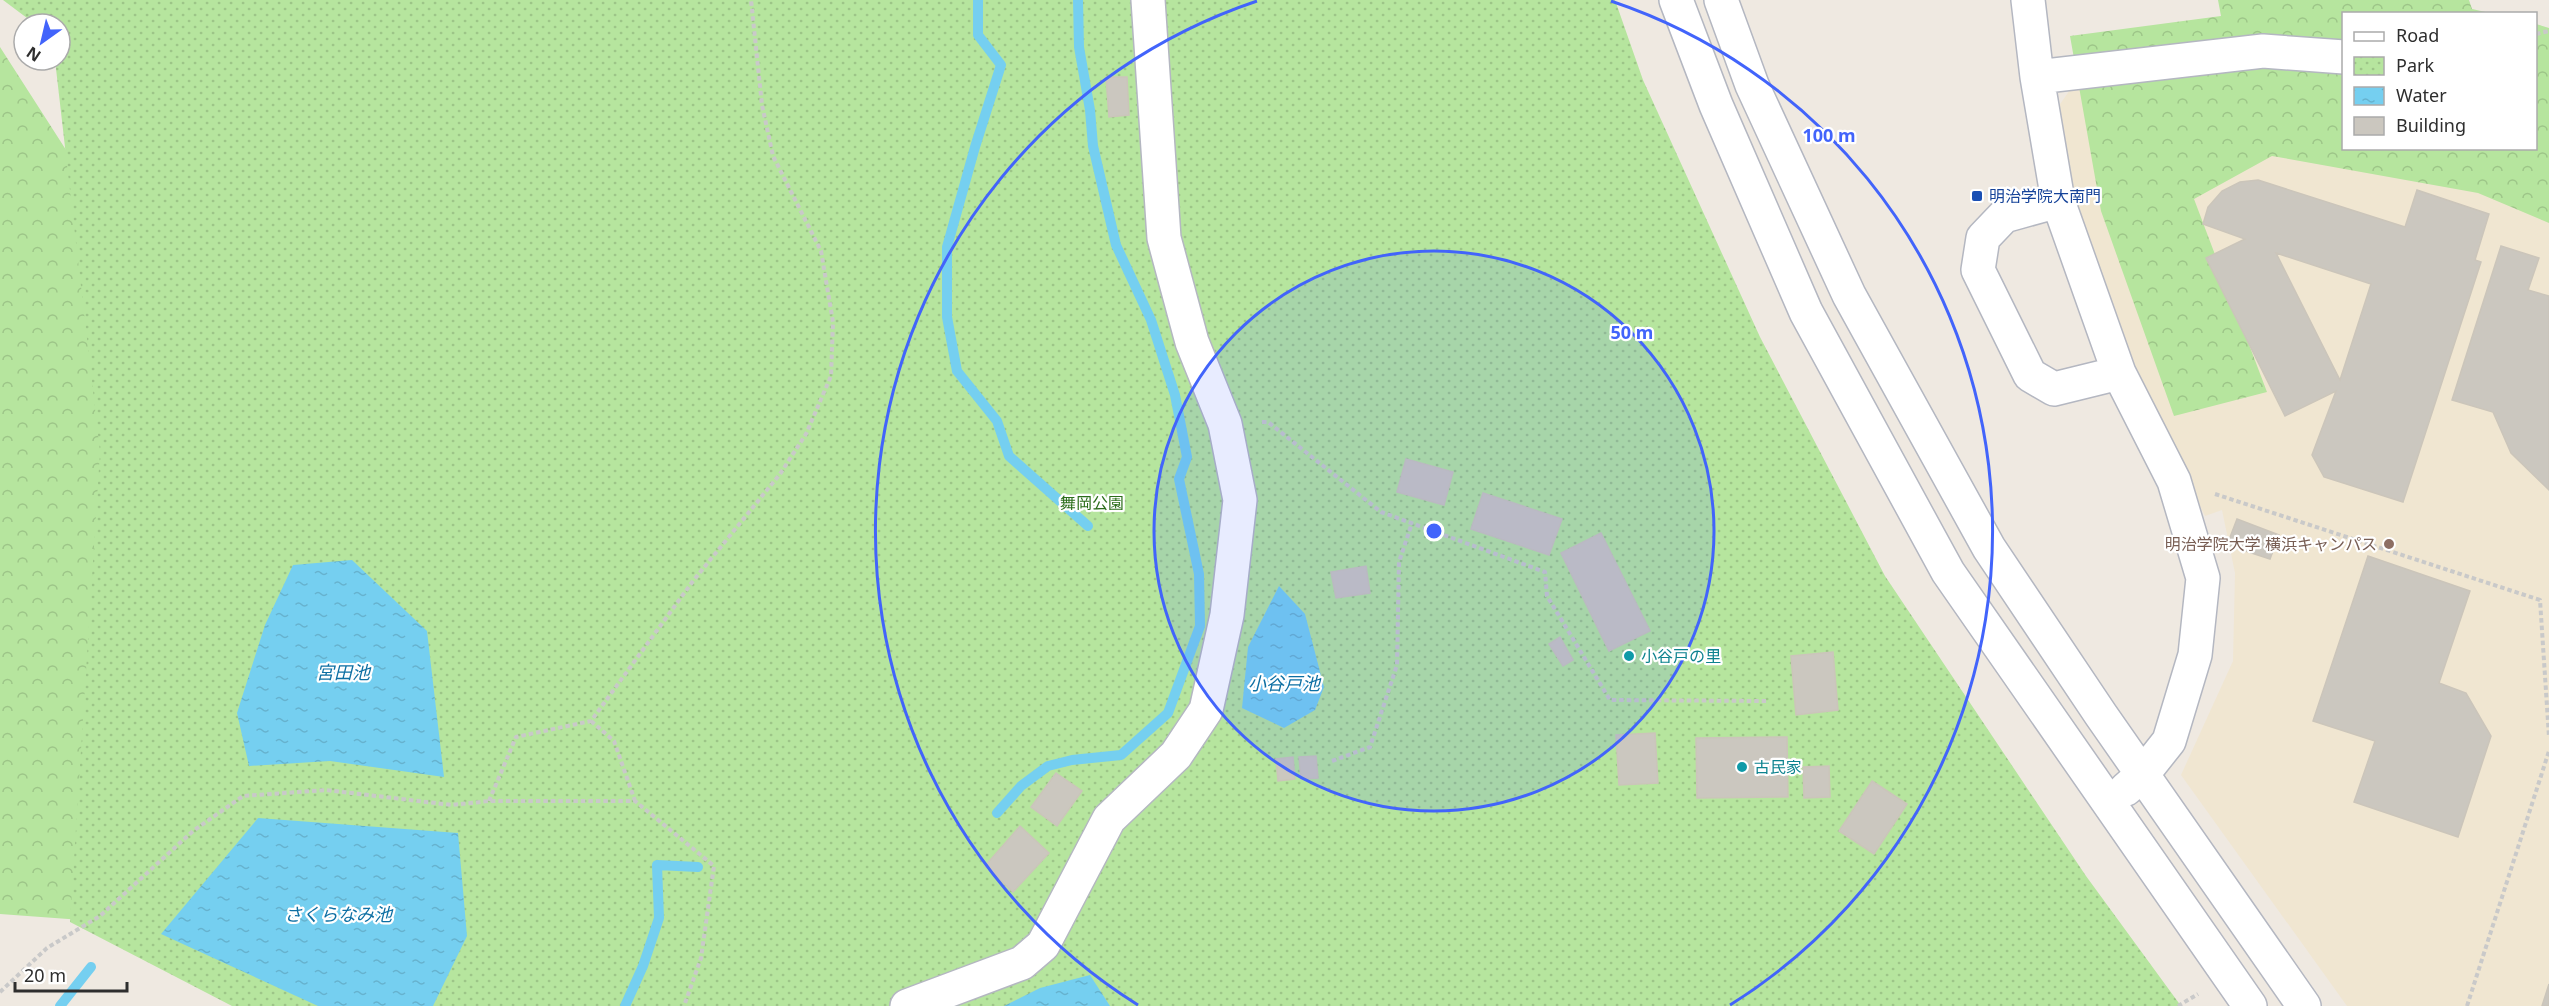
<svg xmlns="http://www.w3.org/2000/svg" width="2549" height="1006" font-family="'Noto Sans','Noto Sans JP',sans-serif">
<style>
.education{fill:#f0e6d1}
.forest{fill:url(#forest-crowns)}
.park{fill:url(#park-dots)}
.water{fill:url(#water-ripples)}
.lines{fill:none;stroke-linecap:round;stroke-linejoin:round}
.stream{stroke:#75cff0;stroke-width:10}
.building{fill:#cbc7bf;stroke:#cbc5ba;stroke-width:1.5;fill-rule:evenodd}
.minor-casing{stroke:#b4b7c1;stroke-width:36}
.path{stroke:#c9c9c9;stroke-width:4;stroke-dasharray:4.5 3;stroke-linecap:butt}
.minor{stroke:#fff;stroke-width:33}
.ring{fill:none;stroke:#4264fb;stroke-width:3}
.transit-dot{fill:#1a4fb4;stroke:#fff;stroke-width:2}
.education-dot{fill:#8d6e63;stroke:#fff;stroke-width:2}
.culture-dot{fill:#0f9aa8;stroke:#fff;stroke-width:2}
.labels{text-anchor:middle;stroke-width:4.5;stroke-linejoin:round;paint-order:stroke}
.transit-label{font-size:16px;fill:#164399;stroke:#fff;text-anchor:start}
.park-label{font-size:16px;fill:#2c6e1b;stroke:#fff}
.education-label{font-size:16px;fill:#785e54;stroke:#fff;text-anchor:end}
.culture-label{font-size:16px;fill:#0d838f;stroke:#fff;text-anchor:start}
.water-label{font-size:18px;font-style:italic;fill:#0d6fa3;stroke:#fff}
.centre{fill:#4264fb;stroke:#fff;stroke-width:3}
.ring-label{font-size:18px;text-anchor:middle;font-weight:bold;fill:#4264fb;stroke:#fff;stroke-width:4.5;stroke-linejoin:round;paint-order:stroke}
</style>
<defs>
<pattern id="forest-crowns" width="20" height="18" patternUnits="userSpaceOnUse" patternTransform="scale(1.5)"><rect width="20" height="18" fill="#b6e59e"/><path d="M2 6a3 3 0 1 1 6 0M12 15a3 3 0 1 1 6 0" fill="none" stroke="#9dc588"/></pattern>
<pattern id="park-dots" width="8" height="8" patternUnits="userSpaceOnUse" patternTransform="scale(1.5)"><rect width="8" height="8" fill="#b6e59e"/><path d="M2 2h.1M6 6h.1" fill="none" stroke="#9dc588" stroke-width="1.8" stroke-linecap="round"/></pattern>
<pattern id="water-ripples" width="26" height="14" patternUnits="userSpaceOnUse" patternTransform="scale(1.5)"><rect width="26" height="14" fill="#75cff0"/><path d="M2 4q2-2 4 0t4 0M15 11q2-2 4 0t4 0" fill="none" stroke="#66b2ce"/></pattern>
</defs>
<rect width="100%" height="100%" fill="#efe9e1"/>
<path class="education" d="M2549,37v969h-202l-166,-231 52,-114 2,-88 -13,-63 -17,6 -89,-181 -42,-125 -16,-103 14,-20 272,61h192z"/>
<path class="forest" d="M2218,0h251l3,9 18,4 -146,1v134h192v-124l13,4v195l-71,-30 -206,-37 -78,43 73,193 -93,24 -73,-205 -31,-175 151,-20z
M0,47l77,120 73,758 -150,-11z"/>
<path class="park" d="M3,0h1612l28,80 117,257 125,239 201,300 95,130h-1949l-162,-84 30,-470 -45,-392h5v-36h-25z"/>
<path class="water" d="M352,560l75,71 17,146 -114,-16 -81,5 -12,-53 28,-88 28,-60z
M1279,586l26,28 19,73 -9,23 -31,18 -42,-20 6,-61z
M258,818l200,15 9,103 -34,70h-115l-157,-72z
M1090,975l20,31h-106l36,-18z"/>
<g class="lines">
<path class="stream" d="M978,0v35l23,30 -26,82 -28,100v70l10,54 40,50 12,35 79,70
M997,813l24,-27 27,-20 24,-6 49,-5 47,-42 32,-87 -1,-52 -20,-95 8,-22 -12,-62 -24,-75 -35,-75 -23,-99 -3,-36 -11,-63 -1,-47
M60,1006l31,-39
M625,1006l18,-40 16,-48 -2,-53 41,2"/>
</g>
<path class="building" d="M1106,77h21l2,38 -20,2z
M2258,180l147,47 12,-37 72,24 -14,46 6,2 -78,240 -79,-25 -12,-22 24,-64 -51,25 -79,-158 39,-19 -42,-15 5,-17 14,-16 18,-9zM2276,253l95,31 -31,96z
M2501,246l38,12 -11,32 21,6v194l-38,-37 -18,-41 -41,-12z
M1406,459l47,13 -9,33 -47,-13z
M1483,493l79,26 -13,36 -78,-26z
M2237,519l42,16 -9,24 -43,-14z
M1601,533l49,98 -41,20 -48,-98z
M2368,556l102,35 -31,92 27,10 25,43 -33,101 -104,-35 21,-61 -62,-20z
M1366,566l4,27 -34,5 -5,-26z
M1560,637l13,23 -10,6 -14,-22z
M1833,652l5,58 -42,5 -5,-59z
M1655,733l3,50 -39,2 -3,-50z
M1787,737l1,60 -91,1 -1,-60z
M1316,756l2,22 -17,1 -2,-22z
M1293,757l2,22 -17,2 -2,-22z
M1829,766l1,31 -26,1 -1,-31z
M1056,773l26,18 -25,35 -26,-19z
M1872,781l35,23 -33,50 -35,-23z
M1020,826l29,27 -36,39 -28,-26z
M2549,984v22h-7z"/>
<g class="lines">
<g class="minor-casing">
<path id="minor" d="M1676,0l40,105 90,207 142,260 302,434
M1721,0l31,85 97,210 140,253 112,167 203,291
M2028,0l9,77 21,124 61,172 55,108 29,97 -8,77 -26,86 -27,34 -16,14
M2037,77l226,-26 81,6
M2058,201l-54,15 -21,22 -5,32 52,105 24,14 65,-16
M907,1006l115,-43 21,-18 66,-126 67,-64 30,-45 21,-95 13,-115 -15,-76 -33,-82 -28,-104 -16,-238"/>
</g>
<path class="path" d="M2536,34l13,-3
M1262,422h6l113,90 164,60 2,24 63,104 156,1
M2215,494l325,106 9,137
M591,721l23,20 21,60
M1332,761l38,-14 27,-82 2,-103 13,-39
M489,801l27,-64 75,-16 102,-140 87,-107 26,-40 25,-58 2,-54 -12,-71 -48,-95 -11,-51 -11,-105
M0,992l47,-44 53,-32 93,-85 50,-35 83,-6 126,15 37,-4h146l79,65 -13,92 -17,48
M2178,1006l20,-12
M2467,1006l82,-255"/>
<use href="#minor" class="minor"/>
</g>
<circle cx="1434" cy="531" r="280" fill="#4264fb" fill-opacity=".12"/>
<g class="ring">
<circle cx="1434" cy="531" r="280"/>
<path d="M1138 1005A559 559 0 0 1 1257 1M1611 1A559 559 0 0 1 1730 1005"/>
</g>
<rect class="transit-dot" x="1971" y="190" width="12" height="12" rx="3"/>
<circle class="education-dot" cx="2389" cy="544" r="6"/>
<g class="culture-dot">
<circle cx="1629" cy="656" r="6"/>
<circle cx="1742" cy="767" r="6"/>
</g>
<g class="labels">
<g class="transit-label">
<text x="1989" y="202">明治学院大南門</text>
</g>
<g class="park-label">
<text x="1092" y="509">舞岡公園</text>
</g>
<g class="education-label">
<text x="2377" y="550">明治学院大学 横浜キャンパス</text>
</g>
<g class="culture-label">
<text x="1641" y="662">小谷戸の里</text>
<text x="1754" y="773">古民家</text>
</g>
<g class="water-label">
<text x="343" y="679">宮田池</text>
<text x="1284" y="690">小谷戸池</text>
<text x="338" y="921">さくらなみ池</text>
</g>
</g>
<circle cx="1434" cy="531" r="9" class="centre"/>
<g class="ring-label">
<text x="1829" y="142">100 m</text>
<text x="1632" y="339">50 m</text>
</g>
<rect x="2342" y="12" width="195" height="138" fill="#ffffff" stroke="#ababab" stroke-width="1.5"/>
<rect x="2354" y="32" width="30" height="9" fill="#ffffff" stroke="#ababab" stroke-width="1.5"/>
<text x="2396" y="42" font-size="18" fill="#2e2e2e">Road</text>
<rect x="2354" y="57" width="30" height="18" fill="url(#park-dots)" stroke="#ababab" stroke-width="1.5"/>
<text x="2396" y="72" font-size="18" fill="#2e2e2e">Park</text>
<rect x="2354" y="87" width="30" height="18" fill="url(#water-ripples)" stroke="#ababab" stroke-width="1.5"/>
<text x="2396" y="102" font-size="18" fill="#2e2e2e">Water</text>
<rect x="2354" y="117" width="30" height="18" fill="#cbc7bf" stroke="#ababab" stroke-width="1.5"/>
<text x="2396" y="132" font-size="18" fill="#2e2e2e">Building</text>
<g transform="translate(42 42) rotate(214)"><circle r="28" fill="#ffffff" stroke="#ababab" stroke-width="1.5"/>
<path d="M0-4.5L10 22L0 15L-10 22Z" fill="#4264fb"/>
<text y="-9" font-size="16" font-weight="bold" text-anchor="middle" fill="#2e2e2e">N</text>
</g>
<path d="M15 982v9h112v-9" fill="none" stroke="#2e2e2e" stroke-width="3"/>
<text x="24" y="982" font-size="18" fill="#2e2e2e" stroke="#ffffff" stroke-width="4.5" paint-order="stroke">20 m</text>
</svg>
